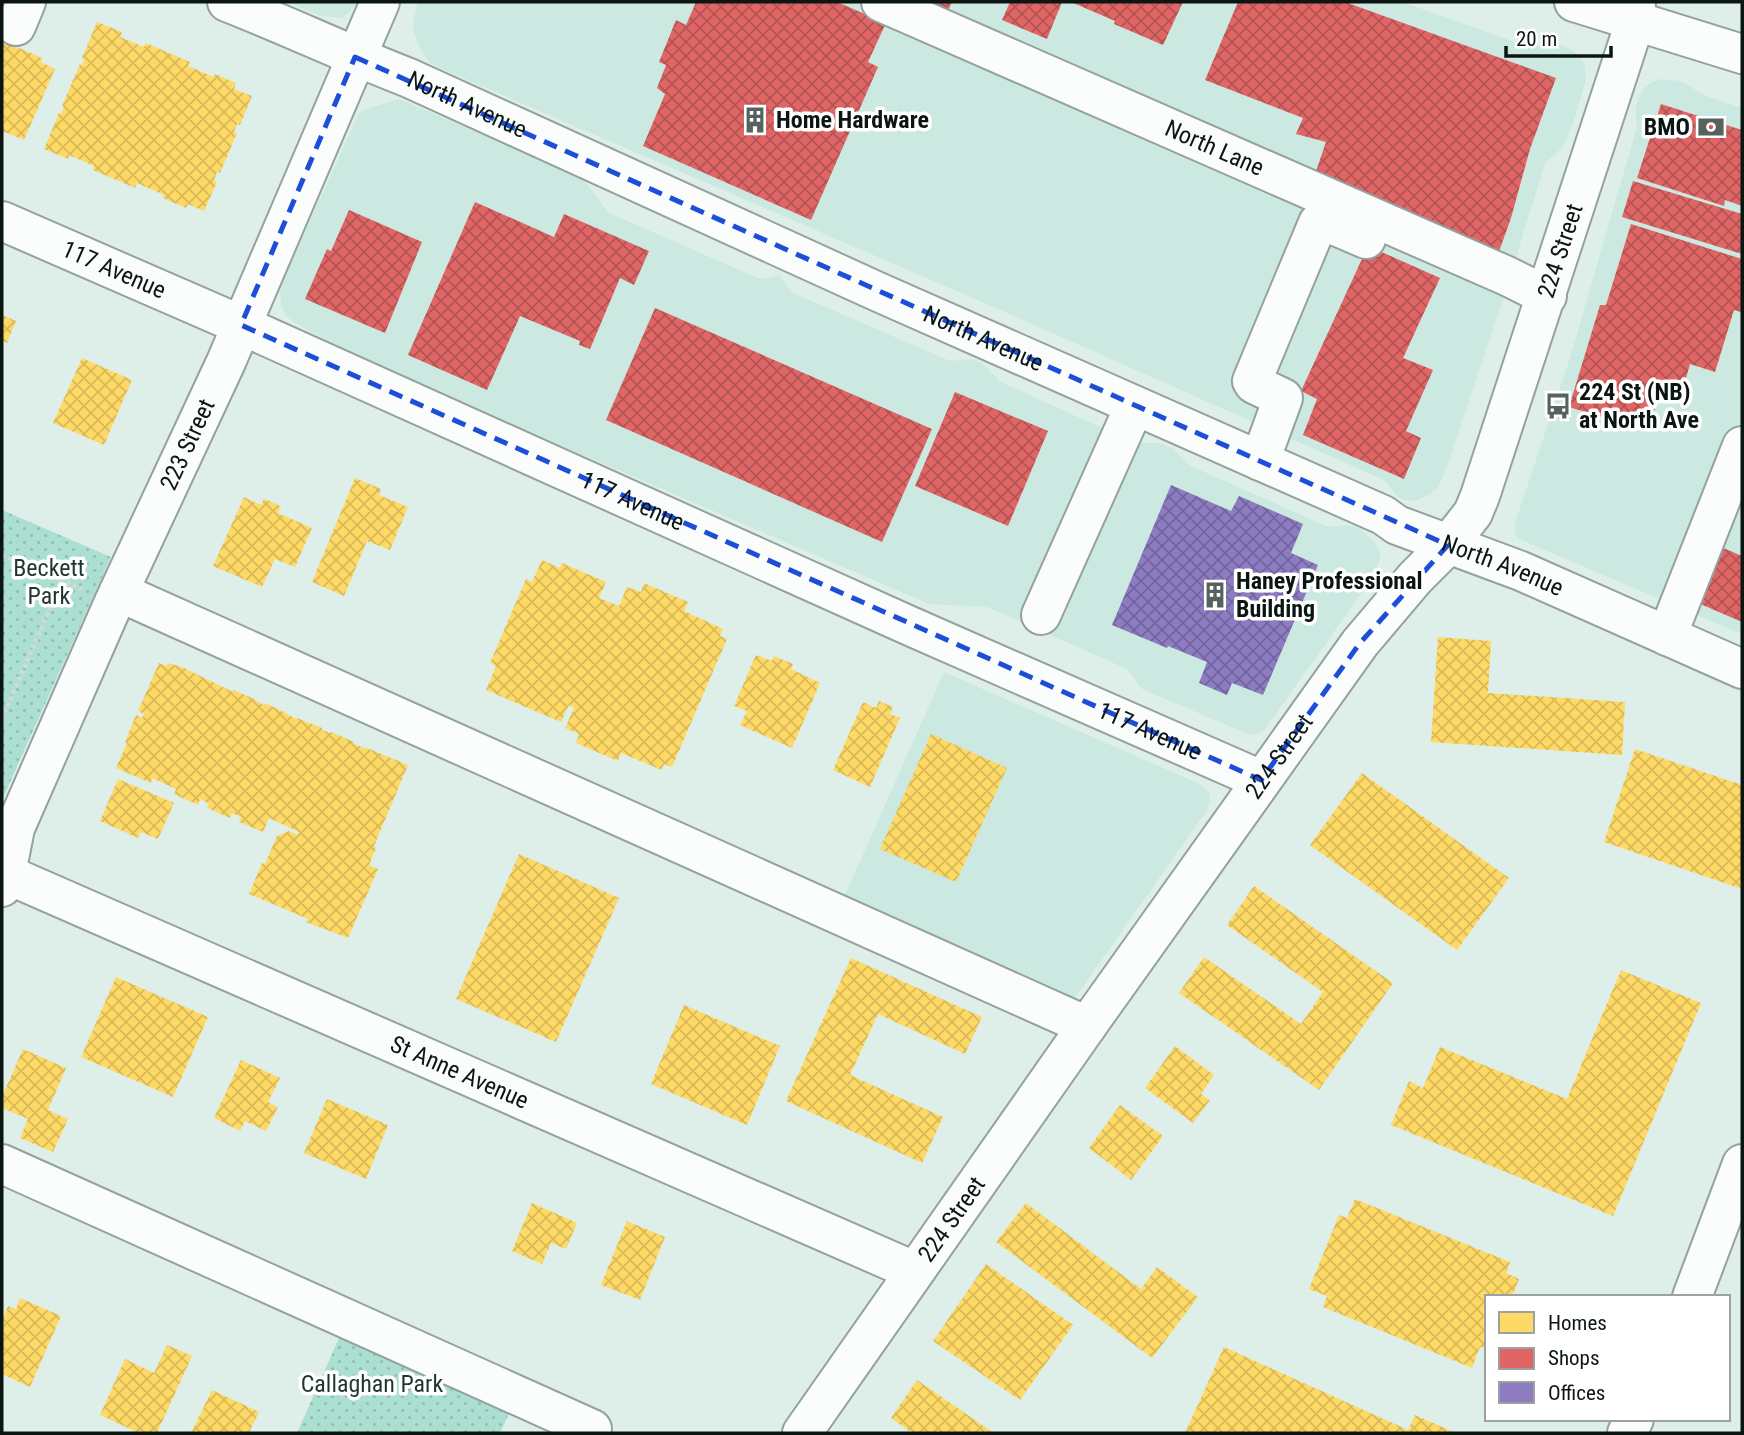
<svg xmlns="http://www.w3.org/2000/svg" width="1744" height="1435" font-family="'Roboto Condensed',sans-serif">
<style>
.built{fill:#cce9e1}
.grass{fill:url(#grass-dots)}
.homes{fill:url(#homes-cross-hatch)}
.shops{fill:url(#shops-cross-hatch)}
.offices{fill:url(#offices-cross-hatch)}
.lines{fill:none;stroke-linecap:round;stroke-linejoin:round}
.minor-casing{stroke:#95a19e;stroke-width:42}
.major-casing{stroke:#95a19e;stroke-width:42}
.path{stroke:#d4dad8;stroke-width:4.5;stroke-dasharray:3.5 3.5;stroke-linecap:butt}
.minor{stroke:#fafdfc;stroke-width:38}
.major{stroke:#fafdfc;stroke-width:38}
.marked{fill:none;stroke:#1d4ed8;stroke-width:5;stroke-dasharray:14 9;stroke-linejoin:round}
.labels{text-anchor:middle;stroke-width:7;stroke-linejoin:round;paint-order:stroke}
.street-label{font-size:24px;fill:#0b1613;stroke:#fff}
.poi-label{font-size:24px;font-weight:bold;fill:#0b1613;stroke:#fff;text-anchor:start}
.park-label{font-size:24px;fill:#1f352f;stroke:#fff}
</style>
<defs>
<pattern id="grass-dots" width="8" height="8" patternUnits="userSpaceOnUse" patternTransform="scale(1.75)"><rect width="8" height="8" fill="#abdfd2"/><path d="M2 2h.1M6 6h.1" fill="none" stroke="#92bfb3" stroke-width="1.8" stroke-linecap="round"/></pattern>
<pattern id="homes-cross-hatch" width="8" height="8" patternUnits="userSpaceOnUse" patternTransform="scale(1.75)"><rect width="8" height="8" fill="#ffd966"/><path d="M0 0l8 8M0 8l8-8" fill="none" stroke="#d9ba58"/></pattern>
<pattern id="shops-cross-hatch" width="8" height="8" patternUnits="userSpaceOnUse" patternTransform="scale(1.75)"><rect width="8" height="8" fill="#e06666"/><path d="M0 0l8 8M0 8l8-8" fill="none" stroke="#b45353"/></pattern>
<pattern id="offices-cross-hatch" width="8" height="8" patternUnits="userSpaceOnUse" patternTransform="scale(1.75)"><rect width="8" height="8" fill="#8e7cc3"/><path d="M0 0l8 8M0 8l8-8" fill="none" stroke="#72659d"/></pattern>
</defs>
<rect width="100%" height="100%" fill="#deefea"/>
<path class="built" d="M288,2h70l-10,11 -7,5 -21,-2z
M418,2h985l123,44 28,-2 7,1 11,5 7,6 5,7 2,12 -1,9 -12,39 -10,24 -18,16 -39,127 -61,183 -8,15 -8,7 -14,6 -11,-1 -6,-3 -14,-17 -411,-182 -538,-232 -5,-3 -9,-12 -8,-22 1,-12z
M1662,79l19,2 25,15 36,12v526l-216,-92 -8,-4 -3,-4v-11l54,-162 68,-234 -2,-17 3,-11 5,-10 9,-7z
M399,99l183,78 27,36 149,65 6,1 15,-4 12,17 159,69 20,-2 8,2 7,5 16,16 134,61h24l13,5 19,18 135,60 7,1 16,-2 12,4 14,14 5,8v7l-4,13 -5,9 -106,149 -6,4 -9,2 -108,-46 -15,-20 -140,-62 -58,-3 -564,-243 -70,-38 -8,-6 -5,-9 -3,-19 81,-178z
M944,672l256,112 10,10v8l-3,8 -144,205 -226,-102z"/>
<path class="grass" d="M2,510l109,47 -109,243z
M347,1320l170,76 -17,37h-203z"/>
<path class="homes" d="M97,22l25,10 -2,5 24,10 2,-4 44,19 -2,4 26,11 1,-3 21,9 -2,6 18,7 -12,29 -3,-1 -3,8 3,1 -17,40 -3,-1 -3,8 3,2 -13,29 -16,-7 -2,4 -23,-10 1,-3 -27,-12 -2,5 -42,-18 1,-4 -25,-11 -1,4 -24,-10 15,-36 2,1 3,-7 -2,-1 18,-42 2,1 2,-6 -2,-1z
M3,41l39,17 -1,4 14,7 -31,71 -22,-9v-86z
M2,315l14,6 -9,22 -5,-3z
M82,358l50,22 -28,65 -51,-22z
M355,478l26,11 -2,6 29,12 -18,43 -23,-9 -23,55 -32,-14z
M244,497l17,8 3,-6 17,7 -3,7 34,15 -17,39 -20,-8 -13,28 -49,-21z
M542,560l18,8 2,-5 44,19 -7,16 20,8 8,-19 14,5 3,-9 44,19 -4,9 39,18 -3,7 7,3 -55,128 -8,-3 -2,6 -41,-17 -3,8 -42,-18 3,-9 -14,-6 9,-20 -5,-3 -8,17 -75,-32 10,-24 -6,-3 36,-84 6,3z
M1438,637l53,4 -3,52 137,9 -3,53 -191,-13z
M756,655l16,6 2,-5 19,8 -2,5 29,14 -28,65 -52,-23 7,-14 -13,-5z
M159,663l7,3 2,-3 14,4 51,25 1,-2 22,10v1l8,4 1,-2 23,11v1l9,4v-1l25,10v2l8,3 1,-1 23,10v2l13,5v-1l41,17 -34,81 2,2 -7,17 9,4 -30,69 -42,-16 2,-3 -59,-25 13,-31 3,1 12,-28 12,-5 9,4 1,-3 -30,-14 -6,14 -24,-10 2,-5 -9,-4 -2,5 -23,-10 2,-4 -9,-5 -2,6 -24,-11 2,-5 -24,-11 -1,5 -35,-15 11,-25 -2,-1 11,-27 6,3 2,-4 -6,-3z
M879,701l14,6 -3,7 10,4 -30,69 -37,-17 30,-68 13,6z
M931,734l76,34 -51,114 -76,-33z
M1635,749l107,36v104l-138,-47z
M1362,773l147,105 -52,72 -147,-105z
M118,779l56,24 -16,36 -17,-7 -3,6 -38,-17z
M519,854l100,44 -63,144 -100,-43z
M1254,886l139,97 -74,107 -140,-97 25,-36 97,67 22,-32 -96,-67z
M851,958l131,59 -17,37 -87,-40 -28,61 93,42 -21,46 -136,-62z
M1621,970l80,33 -88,213 -222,-91 18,-44 14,7 17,-41 127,52z
M116,977l92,40 -35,80 -92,-40z
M684,1005l96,41 -33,79 -96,-41z
M1175,1046l39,29 -13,19 9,6 -17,23 -48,-35z
M23,1049l43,19 -18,42 20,9 -15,33 -33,-14 8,-19 -26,-11v-11z
M241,1060l39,18 -12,24 10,5 -12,24 -21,-10 -5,10 -26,-13z
M327,1099l61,26 -22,54 -62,-26z
M1120,1105l43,31 -32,44 -42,-32z
M1355,1199l155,63 -4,11 13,6 -7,18h-25v51l-7,-1 -8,21 -149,-61 4,-11 -18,-7 30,-74 8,3z
M532,1203l45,20 -11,26 -15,-6 -9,21 -30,-13z
M1026,1203l115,86 16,-22 41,30 -46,61 -156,-116z
M627,1221l38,16 -25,63 -39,-15z
M986,1264l87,61 -53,75 -87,-59z
M20,1298l41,18 -31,71 -28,-13v-53l6,-15 8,3z
M167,1345l25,11 -35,77h-18l-39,-18 25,-56 29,14z
M1224,1347l184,83 7,-15 41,18h-271z
M917,1380l74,51 -1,2h-78l-21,-15z
M212,1390l47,22 -10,21h-58z"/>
<path class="shops" d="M696,2h141l49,21 -18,39 10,5 -67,153 -168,-74 22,-52 -8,-6 9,-23 -7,-3 17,-42 10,5z
M909,2h43l-7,15z
M1010,2h52l-15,37 -45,-19z
M1071,2h112l-20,43 -49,-21 1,-3z
M1238,2h107l211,76 -26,71 -19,69 -15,42 -185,-74 15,-44 -30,-8 7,-16 -98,-38z
M1661,104l81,26v76l-17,-6 -1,6 -87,-28z
M1633,181l109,33v40l-120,-37z
M475,202l79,35 10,-23 85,37 -15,34 -14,-7 -30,71 -11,-4 1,-4 -60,-25 -33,74 -79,-35z
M349,210l73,32 -37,91 -80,-34 22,-50 4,2z
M1631,224l111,35v49l-1,4 -7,-2 -19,62 -25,-8 -10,35 -20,-7 -12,39 -79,-24 31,-102h6z
M1368,246l72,32 -37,80 30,12 -27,61 15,7 -17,41 -101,-44 14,-36 -16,-8z
M655,308l277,121 -50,113 -276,-122z
M955,392l93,39 -40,95 -93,-40z
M1721,547l21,9v66l-44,-19z"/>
<path class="offices" d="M1171,485l60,26 8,-15 64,28 -12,29 27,12 -55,130 -31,-12 -5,12 -28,-12 8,-21 -39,-16 -1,2 -55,-23z"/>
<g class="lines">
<g class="minor-casing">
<g id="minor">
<path id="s1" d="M227,2c61,24 120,52 182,76l467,213 507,224 14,10 124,46 221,98"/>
<path id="s2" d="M881,2l626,274 40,20"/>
<path d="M16,26l10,-24"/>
<path id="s3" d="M2,221l239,104 669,301 351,154"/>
<path d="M1260,461l23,-63 -29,-14 -2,-3 66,-158 6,-2 42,18"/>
<path d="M119,592l968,434"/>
<path d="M1041,615l93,-208"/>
<path d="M1667,636l75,-190"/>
<path id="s4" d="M6,874l908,397"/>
<path id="s5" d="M2,887l4,-13 9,-46 99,-226 112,-240 154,-360"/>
<path d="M2,1164l590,265"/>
<path d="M1692,1297l50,-133"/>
<path id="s6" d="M802,1433l285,-407 273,-383 55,-65 33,-33 25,-32 7,-17 155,-474 1,-20"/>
<path d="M1627,1433l7,-14"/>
</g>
</g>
<g class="major-casing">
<path id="major" d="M1574,2l168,52"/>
</g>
<path class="path" d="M2,555l80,34
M2,719l60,-139"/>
<use href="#minor" class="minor"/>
<use href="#major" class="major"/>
</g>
<path class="marked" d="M355,57l1093,488 -88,98 -99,137 -1020,-455z"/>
<defs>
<g id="building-bare" transform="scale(2.1)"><path d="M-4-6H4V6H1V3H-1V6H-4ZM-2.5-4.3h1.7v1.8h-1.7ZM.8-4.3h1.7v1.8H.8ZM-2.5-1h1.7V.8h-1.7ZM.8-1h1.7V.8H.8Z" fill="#55625e" stroke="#fff" stroke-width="2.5" paint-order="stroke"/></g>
<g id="bank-bare" transform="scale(2.1)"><path d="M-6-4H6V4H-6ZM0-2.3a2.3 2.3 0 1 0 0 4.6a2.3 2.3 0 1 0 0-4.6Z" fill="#55625e" stroke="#fff" stroke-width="2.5" paint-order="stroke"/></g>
<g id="bus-bare" transform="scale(2.1)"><path d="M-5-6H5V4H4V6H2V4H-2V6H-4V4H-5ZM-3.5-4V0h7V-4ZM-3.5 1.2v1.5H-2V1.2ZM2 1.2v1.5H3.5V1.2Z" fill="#55625e" stroke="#fff" stroke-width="2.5" paint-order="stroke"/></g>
</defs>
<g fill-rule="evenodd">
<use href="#building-bare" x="755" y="120"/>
<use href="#bank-bare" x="1711" y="127"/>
<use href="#bus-bare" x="1558" y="406"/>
<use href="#building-bare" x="1215" y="595"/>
</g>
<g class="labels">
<g class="street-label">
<text dy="8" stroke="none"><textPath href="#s1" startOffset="261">North Avenue</textPath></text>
<text dy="8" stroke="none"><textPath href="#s2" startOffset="364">North Lane</textPath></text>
<text dy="8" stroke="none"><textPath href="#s6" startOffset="1416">224 Street</textPath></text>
<text dy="8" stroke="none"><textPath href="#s3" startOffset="122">117 Avenue</textPath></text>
<text dy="8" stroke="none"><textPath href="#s1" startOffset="828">North Avenue</textPath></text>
<text dy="8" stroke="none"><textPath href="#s5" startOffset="481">223 Street</textPath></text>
<text dy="8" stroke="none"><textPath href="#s3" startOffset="690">117 Avenue</textPath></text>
<text dy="8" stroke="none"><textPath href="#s1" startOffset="1395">North Avenue</textPath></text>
<text dy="8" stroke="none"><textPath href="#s3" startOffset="1256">117 Avenue</textPath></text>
<text dy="8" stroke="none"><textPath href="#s6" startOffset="828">224 Street</textPath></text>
<text dy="8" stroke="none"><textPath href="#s4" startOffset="495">St Anne Avenue</textPath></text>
<text dy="8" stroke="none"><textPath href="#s6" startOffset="261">224 Street</textPath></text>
</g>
<g class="poi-label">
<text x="776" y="128">Home Hardware</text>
<text x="1690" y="135" text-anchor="end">BMO</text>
<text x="1579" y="400">224 St (NB)<tspan x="1579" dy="28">at North Ave</tspan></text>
<text x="1236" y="589">Haney Professional<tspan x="1236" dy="28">Building</tspan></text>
</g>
<g class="park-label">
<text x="49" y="576">Beckett<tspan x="49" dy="28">Park</tspan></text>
<text x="372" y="1392">Callaghan Park</text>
</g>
</g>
<rect width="1744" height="1435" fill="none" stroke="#0b1613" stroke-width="7"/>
<rect x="1485" y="1295" width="245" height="126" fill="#ffffff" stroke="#9da2a1" stroke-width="2"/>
<rect x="1499" y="1312" width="35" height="21" fill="#ffd966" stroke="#9da2a1" stroke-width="2"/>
<text x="1548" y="1330" font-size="21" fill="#0b1613">Homes</text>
<rect x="1499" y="1348" width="35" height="21" fill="#e06666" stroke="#9da2a1" stroke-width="2"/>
<text x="1548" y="1365" font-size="21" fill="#0b1613">Shops</text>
<rect x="1499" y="1382" width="35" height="21" fill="#8e7cc3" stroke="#9da2a1" stroke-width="2"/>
<text x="1548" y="1400" font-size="21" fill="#0b1613">Offices</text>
<path d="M1506 46v10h105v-10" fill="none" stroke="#0b1613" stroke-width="3.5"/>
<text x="1516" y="46" font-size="21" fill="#0b1613" stroke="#ffffff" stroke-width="5" paint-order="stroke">20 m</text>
</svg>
